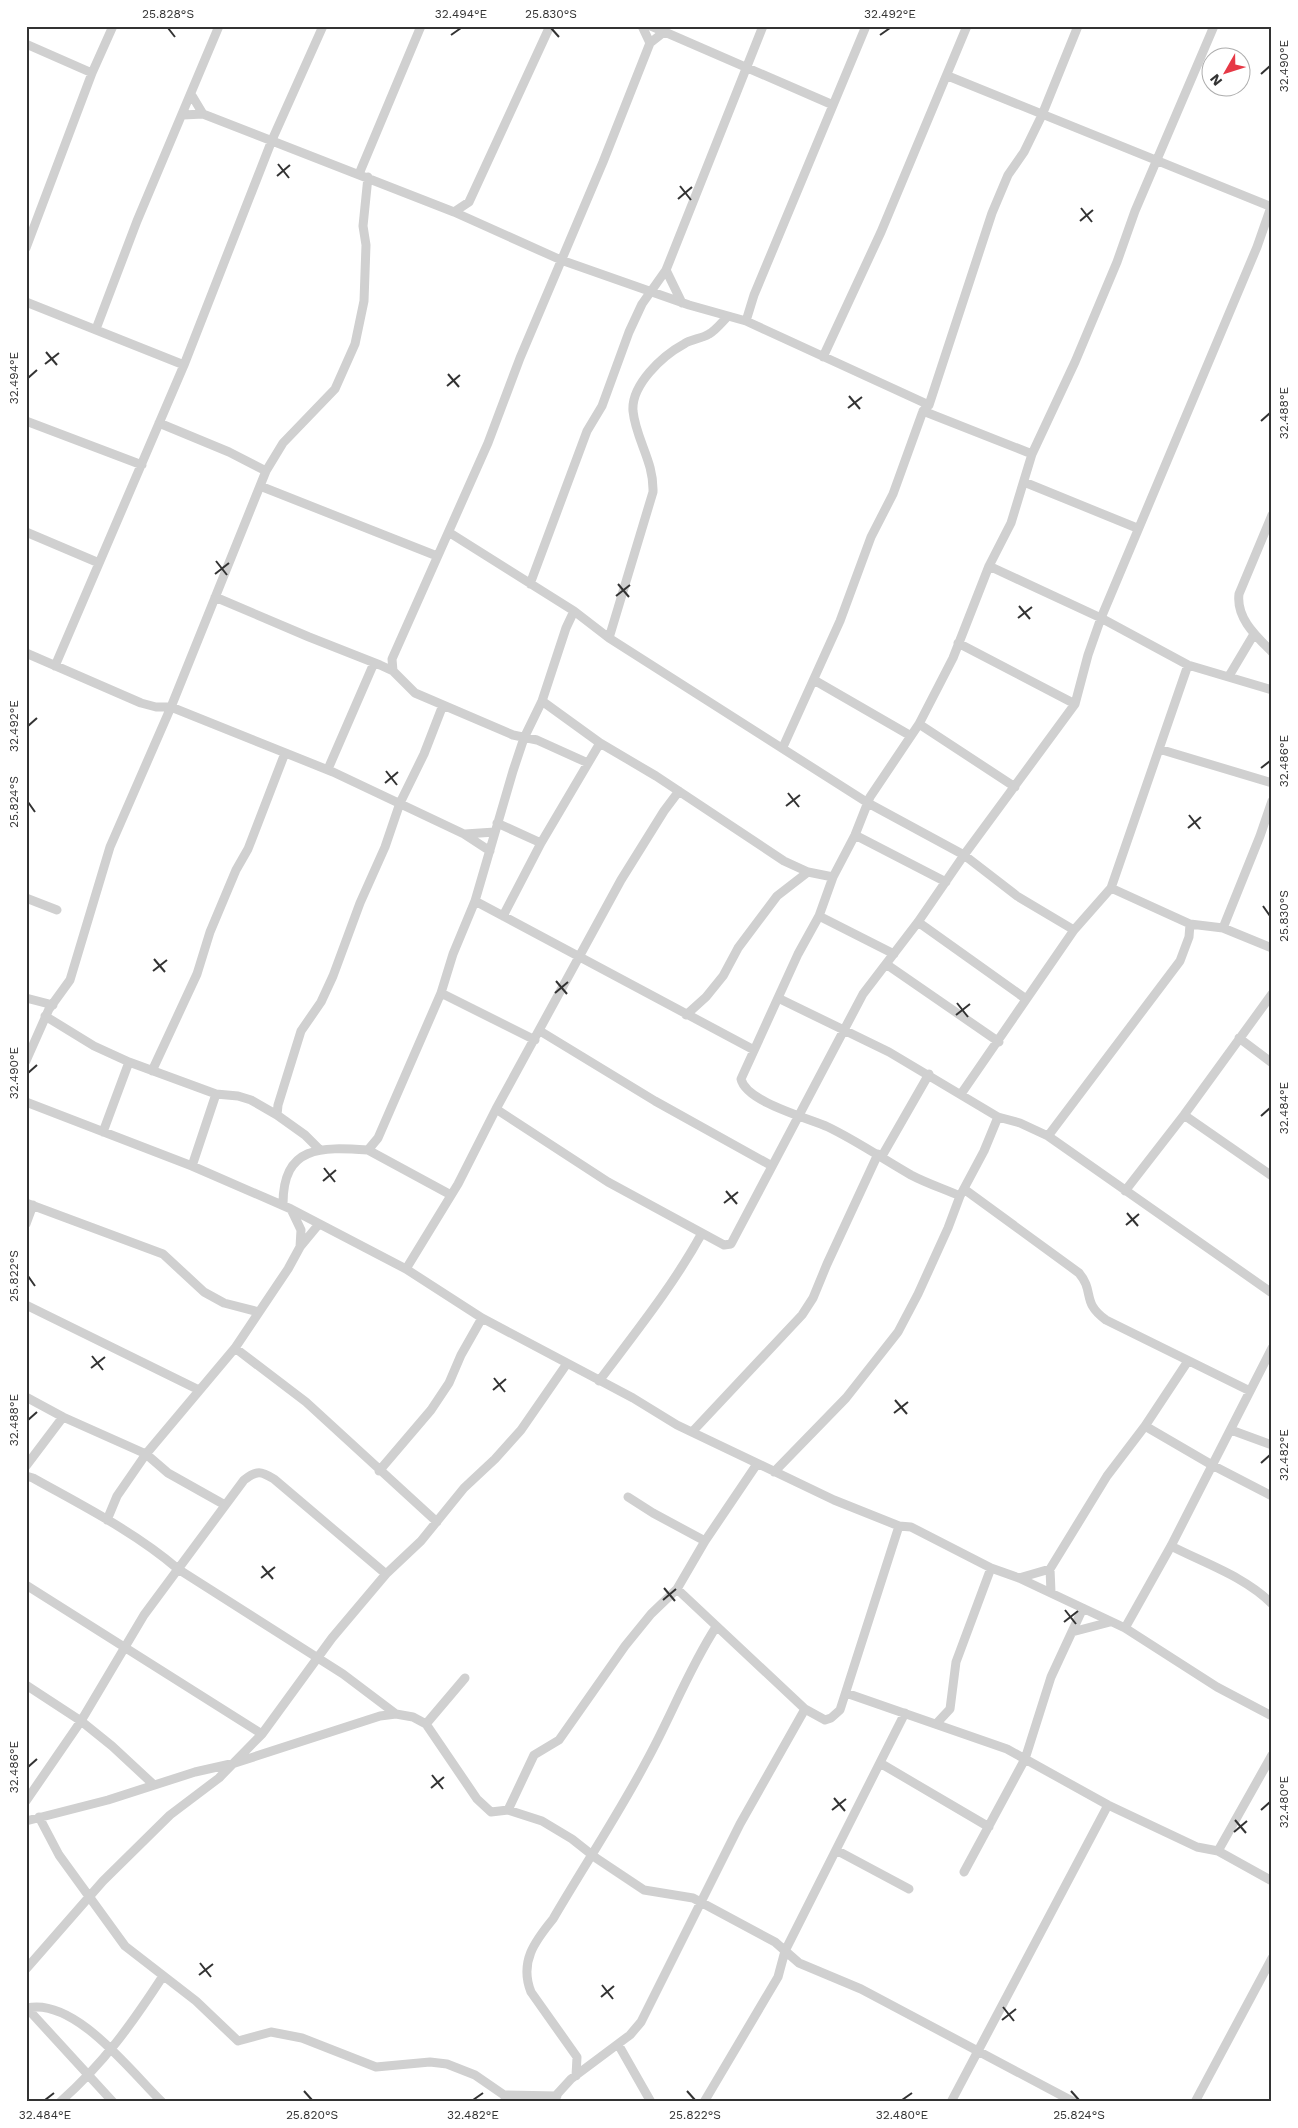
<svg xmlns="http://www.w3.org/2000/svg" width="1298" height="2128" font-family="'Work Sans',sans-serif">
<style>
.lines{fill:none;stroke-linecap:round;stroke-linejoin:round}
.minor{stroke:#d0d0d0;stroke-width:9}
.ticks{fill:none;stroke:#333;stroke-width:2}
.neatline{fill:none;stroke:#333;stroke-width:2}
.ticks-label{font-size:12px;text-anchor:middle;fill:#333}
</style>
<rect width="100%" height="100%" fill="#fff"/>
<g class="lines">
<path class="minor" d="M642,26l8,17
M651,26l182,79
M26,44l66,29
M948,76l324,131
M191,94l12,20
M183,115l20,-1 251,98 107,48 128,45 57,16 183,84
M359,174l62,-148
M454,212l15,-10 81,-176
M26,248l66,-175 21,-47
M666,270l16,33
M26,302l158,63
M746,321l8,-26 112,-269
M96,329l41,-108 82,-195
M823,357l58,-125 86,-206
M923,411l109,43
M26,421l116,44
M159,423l70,29 37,19
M1024,482l113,46
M260,486l177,70
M1272,515l-33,79c-3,24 17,42 33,58
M26,532l73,31
M450,533l124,78 35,27 259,165 96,52 53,41 57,34
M989,566l112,52 87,47 84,25
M530,584l57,-153 15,-25 27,-74 13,-28 24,-34 97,-244
M215,597l94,40 71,28 13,6 22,22 98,42 24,5 51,23
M609,638l44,-146c1,-31 -17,-52 -20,-81 -2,-26 29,-55 51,-67 7,-5 17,-5 25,-10 7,-4 13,-12 19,-18
M958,643l117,61
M26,653l115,50 15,4h15l162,65 131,62 26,17
M55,666l129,-301 88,-225 51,-114
M393,671l-1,-12 96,-216 32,-85 83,-196 47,-119 14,-11
M1229,676l25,-42
M814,680l97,56
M542,701l58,42 56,33 128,85 24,11 25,5
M919,724l96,63
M783,747l57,-126 31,-84 22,-43 30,-83 6,-6 63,-192 16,-38 16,-23 18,-37 36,-89
M1159,749l113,34
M328,769l46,-106
M497,823l44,20
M465,834l30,-2
M855,835l91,47
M1111,888l79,36 33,4 49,20
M26,898l31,12
M475,901l279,149
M503,916l38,-73 59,-100
M819,916l75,38
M918,922l108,77
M1223,928l37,-92 12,-35
M886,964l113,78
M441,993l94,47
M26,998l27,7
M778,998l111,54 109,65 22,6 28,13 224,157
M686,1015l20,-18 17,-21 15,-28 39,-52 31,-24
M45,1016l49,30 35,16 87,32 22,2 13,4 26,15 1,-10 23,-74 20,-29 12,-26 27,-73 25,-56 15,-44 24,-49 19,-49
M540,1031l115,70 117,65
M1239,1038l33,25
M26,1061l23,-52 21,-29 40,-133 61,-140 95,-236 17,-28 52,-54 20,-45 9,-43 2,-56 -3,-19 5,-49
M152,1071l45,-97 13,-42 26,-62 12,-21 37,-96
M961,1094l113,-164 37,-42 77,-223
M26,1102l166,64 99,43 115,60 76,49 151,80 44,27 157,75 65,26 12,1 80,41 28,10 106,50 92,59 55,29
M496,1109l112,73 116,63 7,-1 132,-250 55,-72 46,-67 111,-151 13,-49 13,-37 156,-371 14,-40
M277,1115l28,20 15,15
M1184,1115l88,61
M103,1132l26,-70
M1048,1136l132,-175 9,-24 1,-13
M882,1156l47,-82
M192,1166l24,-72
M964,1189l115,84c16,19 2,29 27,47l144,71
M1125,1191l59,-76 88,-121
M451,1195l-83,-45 10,-12 63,-145 12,-39 22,-53 38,-130 11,-33 18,-37 24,-73 8,-17
M960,1196c-16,-7 -34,-13 -49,-21 -28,-16 -54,-34 -83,-48 -20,-9 -82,-25 -87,-48l57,-125 21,-38 14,-39 22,-42 15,-38 49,-73 34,-66 36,-92 22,-43 21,-69 43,-92 42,-100 18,-51 79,-185
M26,1203l137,51 41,38 20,11 35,9
M283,1204c0,-59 38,-57 85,-54
M291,1209l10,21 -1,17
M26,1224l7,-19
M406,1269l52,-85 38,-75 125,-229 43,-69 15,-20
M26,1305l173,85
M235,1348l71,54 131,120
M599,1381c36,-48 74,-95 103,-148
M26,1397l37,20
M1145,1426l67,39 60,31
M1231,1430l41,15
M693,1431l109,-116 11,-17 14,-34 51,-110
M26,1466l37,-49 83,37 22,19 57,32
M379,1471l52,-61 18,-27 12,-28 21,-37
M774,1472l72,-74 52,-66 20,-38 30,-66 12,-32 24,-45 14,-34
M26,1476l7,2c50,28 102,54 145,91l165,105 53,40 17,3 13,7 51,75 14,13 17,-2 34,11 30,18 24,19 48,32 49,8 82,44 24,21 62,26 213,113
M628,1497l25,16 52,28
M107,1520l10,-24 29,-42 89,-106 53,-79 12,-22 19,-23
M1171,1546c33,17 75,31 101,58
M1019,1578l31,-9
M26,1585l236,149
M677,1589l128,120 20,11 6,-2 9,-8 59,-184
M1051,1592l-1,-23 57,-93 38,-50 43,-65
M1125,1628l46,-82 101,-198
M1072,1632l38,-10
M26,1685l55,36 31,25 42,39
M846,1693l161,56 101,56 89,42 21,4 54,30
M426,1724l39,-46
M936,1724l14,-15 6,-47 35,-94
M880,1763l109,64
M26,1801l55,-80 63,-106 100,-135c13,-10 17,-9 30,-1l112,95
M508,1810l26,-55 25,-15 66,-94 26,-32 26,-25 28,-48 52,-77
M39,1817l20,38 66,91 71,55 42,40 33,-9 31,6 74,29 54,-5 17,2 28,11 29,20 3,7
M26,1821l82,-21 87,-28 40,-9 145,-47 16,-2
M836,1850l73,39
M1218,1851l54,-96
M964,1872l61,-113 26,-82 32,-69
M26,1969l77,-88 67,-66 49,-37 43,-44 70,-96 54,-64 35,-33 43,-53 31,-29 26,-29 45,-65
M26,2007l87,95
M27,2008c48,-11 104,64 135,94
M618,2044l33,58
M576,2076l1,-19 -46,-65c-12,-30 4,-51 22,-73 31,-53 65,-104 93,-157 25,-45 42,-92 70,-135
M504,2095l53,1
M60,2102c44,-39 71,-77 103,-126
M550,2102l21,-23 59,-44 11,-13 99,-198 65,-115
M704,2102l74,-125 7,-26 120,-238
M951,2102l157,-297
M1195,2102l77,-144"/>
</g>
<path class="ticks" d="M168,28l7,9M551,28l8,9M451,35l10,-7M880,35l10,-7M1261,74l9,-8M278,164l11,14M277,176l13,-11M680,186l11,14M678,199l14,-12M1081,208l11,14M1080,221l13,-11M46,352l11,13M45,364l14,-11M448,374l11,13M28,378l9,-8M447,386l13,-11M849,396l11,13M848,408l14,-11M1261,421l9,-8M216,561l11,14M215,574l14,-11M618,584l11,13M616,596l14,-11M1019,606l11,13M1018,618l14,-11M28,726l9,-8M1261,768l9,-7M386,771l11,14M385,783l13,-11M788,793l11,14M28,802l7,10M786,806l14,-11M1189,815l11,14M1188,828l13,-11M1263,906l7,10M154,959l11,13M153,971l14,-11M556,981l11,13M555,993l13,-11M957,1003l11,14M956,1015l14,-11M28,1073l9,-8M1261,1116l9,-8M324,1168l11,14M323,1181l13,-11M726,1191l11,13M724,1203l14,-11M1127,1213l11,13M1126,1225l13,-11M28,1276l7,10M92,1356l11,14M91,1368l14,-11M494,1378l11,14M493,1390l13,-11M895,1400l12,14M894,1413l14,-11M28,1420l9,-8M1261,1463l9,-8M262,1566l11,13M261,1578l14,-11M664,1588l11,13M663,1600l13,-11M1065,1610l11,14M1064,1622l14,-11M28,1767l9,-8M432,1775l11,14M431,1788l13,-11M834,1798l11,13M832,1810l14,-11M1261,1810l9,-8M1235,1820l11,13M1234,1832l13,-11M200,1963l11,14M199,1975l14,-11M602,1985l11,14M601,1997l13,-11M1003,2007l11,14M1002,2020l14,-11M304,2091l8,9M687,2091l8,9M1071,2091l8,9M45,2100l9,-7M473,2100l10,-7M902,2100l10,-7"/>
<rect width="1298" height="2128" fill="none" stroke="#ffffff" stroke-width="55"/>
<g transform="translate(1226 72) rotate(231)"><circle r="24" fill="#ffffff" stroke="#adadad"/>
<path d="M0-4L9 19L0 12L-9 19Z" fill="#e63946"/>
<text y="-8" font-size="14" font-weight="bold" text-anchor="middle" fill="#333333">N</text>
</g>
<rect x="28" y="28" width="1242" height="2072" class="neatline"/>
<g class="ticks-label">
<text x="168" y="18">25.828°S</text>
<text x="461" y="18">32.494°E</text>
<text x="551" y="18">25.830°S</text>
<text x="890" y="18">32.492°E</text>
<text transform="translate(1284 66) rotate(-90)" y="4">32.490°E</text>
<text transform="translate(14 378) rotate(-90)" y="4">32.494°E</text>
<text transform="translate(1284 413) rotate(-90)" y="4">32.488°E</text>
<text transform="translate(14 726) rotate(-90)" y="4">32.492°E</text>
<text transform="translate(1284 761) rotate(-90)" y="4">32.486°E</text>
<text transform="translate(14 802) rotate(-90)" y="4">25.824°S</text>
<text transform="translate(1284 916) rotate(-90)" y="4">25.830°S</text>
<text transform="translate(14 1073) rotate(-90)" y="4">32.490°E</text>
<text transform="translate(1284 1108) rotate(-90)" y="4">32.484°E</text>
<text transform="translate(14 1276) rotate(-90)" y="4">25.822°S</text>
<text transform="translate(14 1420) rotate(-90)" y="4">32.488°E</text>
<text transform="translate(1284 1455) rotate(-90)" y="4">32.482°E</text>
<text transform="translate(14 1767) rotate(-90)" y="4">32.486°E</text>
<text transform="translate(1284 1802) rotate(-90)" y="4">32.480°E</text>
<text x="45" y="2119">32.484°E</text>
<text x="312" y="2119">25.820°S</text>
<text x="473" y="2119">32.482°E</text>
<text x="695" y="2119">25.822°S</text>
<text x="902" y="2119">32.480°E</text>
<text x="1079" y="2119">25.824°S</text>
</g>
</svg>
